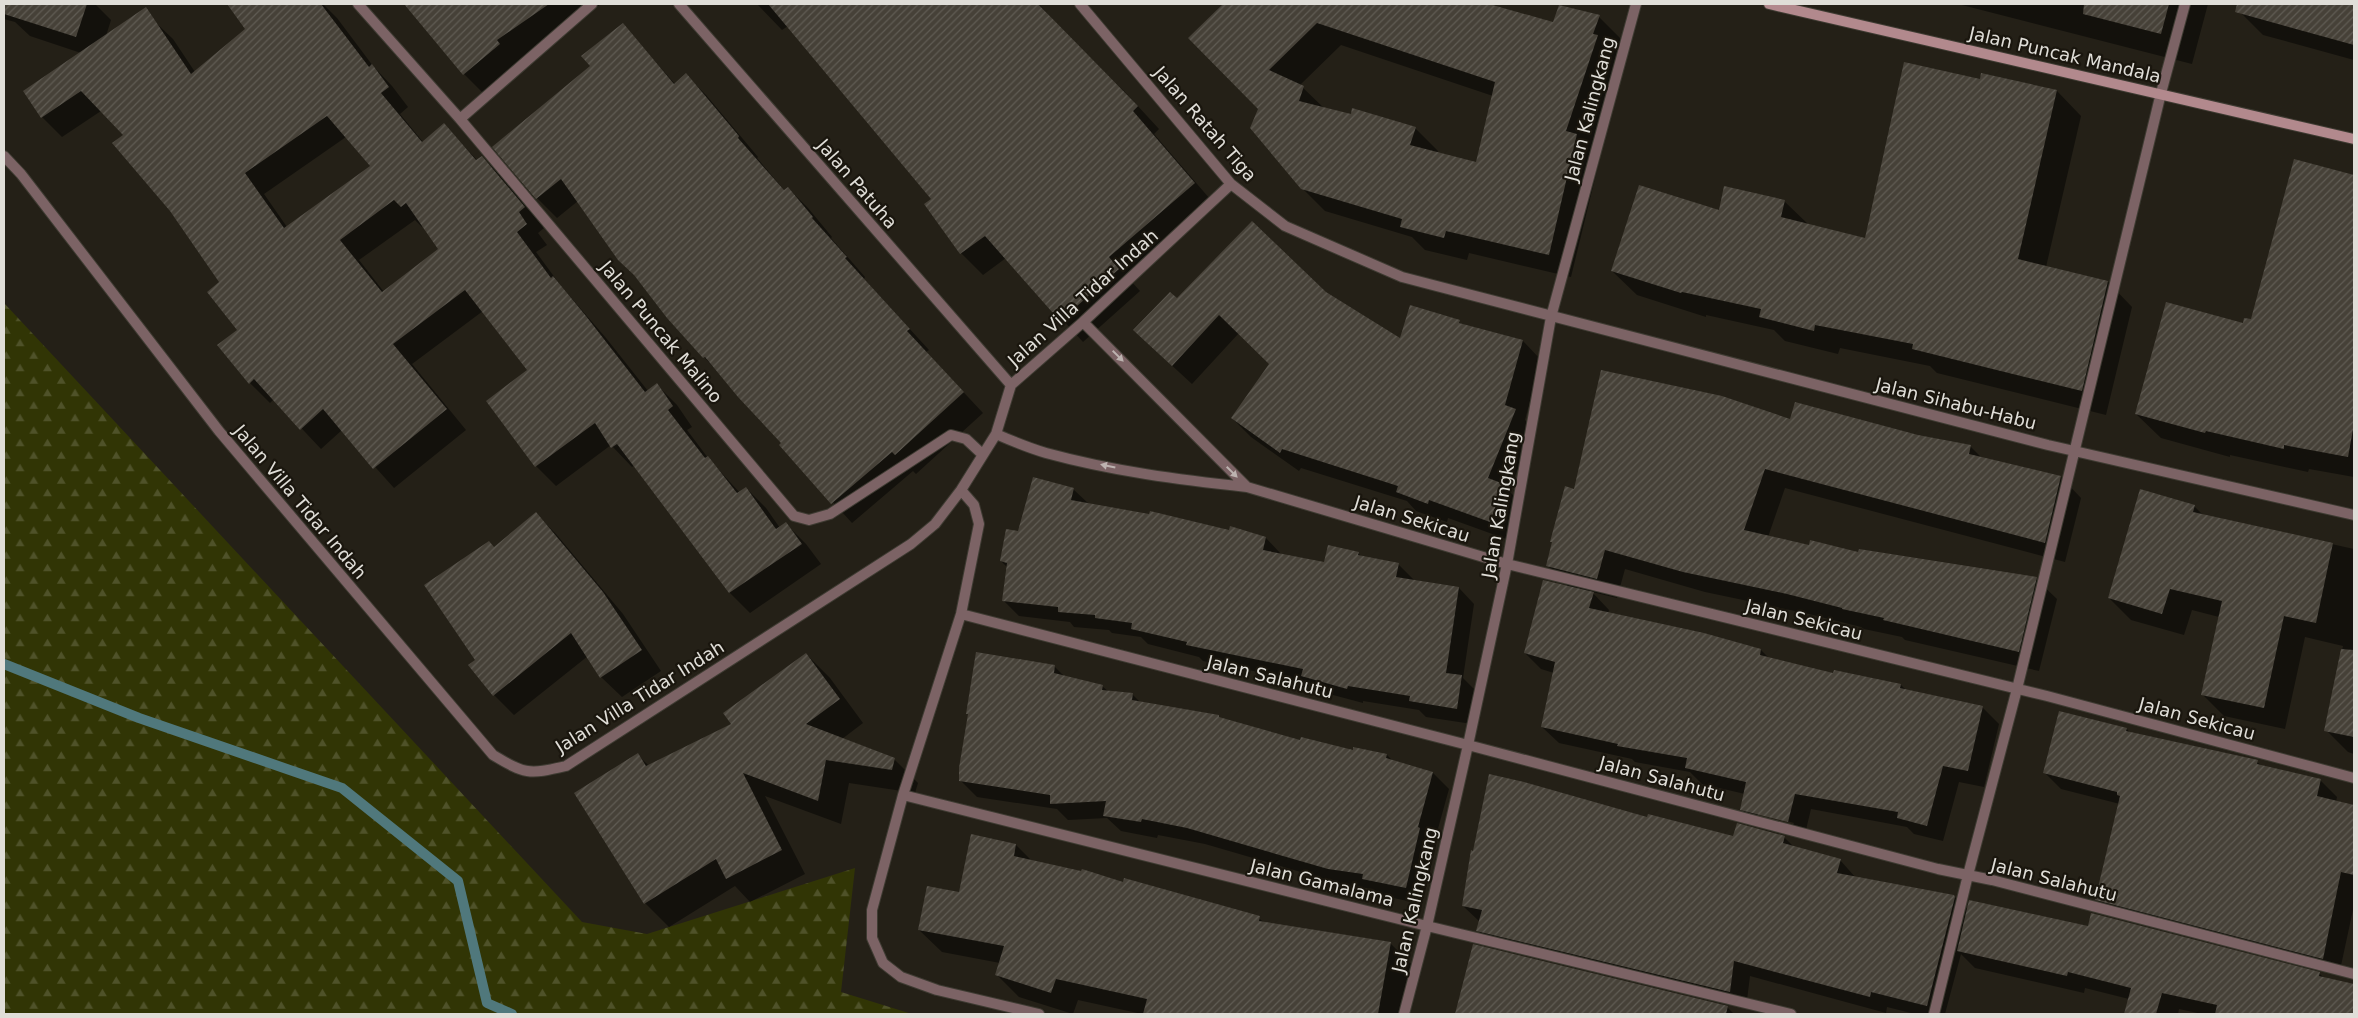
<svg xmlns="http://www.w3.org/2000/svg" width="2358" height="1018" font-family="'DejaVu Sans',sans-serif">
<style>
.forest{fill:url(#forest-firs)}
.shadow{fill:#0007;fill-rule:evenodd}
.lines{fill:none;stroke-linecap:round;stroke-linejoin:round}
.stream{stroke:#50787c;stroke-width:10}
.building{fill:url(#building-hatch);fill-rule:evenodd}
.street-casing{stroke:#3e3b32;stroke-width:12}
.secondary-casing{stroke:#3e3b32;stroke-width:12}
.street{stroke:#7c6365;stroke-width:10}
.secondary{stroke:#b2898d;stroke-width:10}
.oneway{fill:#bdb3b0}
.labels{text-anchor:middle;stroke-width:4.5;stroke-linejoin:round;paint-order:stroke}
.street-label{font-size:18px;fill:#e0ded8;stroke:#1a160e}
</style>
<defs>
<pattern id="forest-firs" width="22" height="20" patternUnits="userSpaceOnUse" patternTransform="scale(1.25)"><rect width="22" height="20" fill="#313505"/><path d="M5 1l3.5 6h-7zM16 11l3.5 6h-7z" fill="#4f5229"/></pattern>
<pattern id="building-hatch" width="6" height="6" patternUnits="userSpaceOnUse" patternTransform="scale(1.25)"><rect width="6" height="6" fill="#464138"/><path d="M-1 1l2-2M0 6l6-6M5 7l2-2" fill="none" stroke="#605c54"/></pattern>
</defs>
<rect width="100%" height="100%" fill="#242017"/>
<path class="forest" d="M4,303l578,619 65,12 208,-66 -14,124 71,22h-908z"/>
<path class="shadow" d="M4,4h91l16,16 -5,16 46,-17 21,20 22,33 52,-43 -18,-25h94l14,14 36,48 19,20 16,21 -8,7 23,28 21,-17 34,36 4,-4 20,20 42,51 -6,5 9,12 -11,7 25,34 45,52 42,53 9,-6 20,20 15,22 -5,3 21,28 32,35 6,-5 20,20 14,20 6,-4 20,20 15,20 -71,49 -20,-20 -95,-128 -3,2 -21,-22 -55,41 -20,-20 -7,-95 -46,-60 -71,53 54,66 -72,58 -52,-58 -21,19 -47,-50 -4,4 -20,-20 -12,-53 -18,-47 -95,-148 -24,-24 -39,26 -20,-20 39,-64 -51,-17 -15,-14 -11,-3zM346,137l25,30 -84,60 -23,-33zM415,220l7,7 1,-2 17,24 -56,43 -25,-32z
M406,4h195l-83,58 3,4 -35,30 -22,-22z
M757,4h282l39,44 46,43 35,38 -5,5 62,72 -86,74 10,11 -57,51 -77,-84 -23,17 -22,-22 -29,-54 -144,-173 -6,4z
M1225,4h259l70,20 45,-7 23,23 -5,16 3,3 -29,90 9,9 -29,119 -102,-24 -2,7 -42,-10 -13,-13 -87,-26 -23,-23 -42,-79 -70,-71zM1341,45l152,51 -16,67 -40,-10 1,-2 -23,-23 -90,-19 -25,-24z
M1958,4h250l-16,60z
M2243,4h111v56l-91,-25 -22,-22z
M622,24l53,60 11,-9 20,20 52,62 -1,1 28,33 3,-3 20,20 24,29 -1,1 34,39 -1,2 65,71 -3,2 57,61 -67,61 -3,-3 -61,52 -71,-78 2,-2 -79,-86 -126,-156 -21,17 -20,-20 54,-131z
M1981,80l76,11 24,25 -35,151 62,15 24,25 -26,108 -169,-42 -7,-7 -90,-18 -2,6 -53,-13 -11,-11 -68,-15v2l-69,-22 -25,-24 107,-59 65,-11 25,24 56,14z
M2295,160l59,16v301l-45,-8 -1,3 -78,-17v2l-69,-19 -25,-24 108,-89 8,-4z
M1325,293l76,47 58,-18 3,3 61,16 18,19 -16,60 9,9 -25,62 13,13 -13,36 -61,-22 -1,4 -31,-11 -9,-10 -106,-33 -2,3 -48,-34 -19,-19 39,-54 -32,-31 -47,51 -38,-35 23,-49z
M1791,421l127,15 53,11 11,11 79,19 20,21 -16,64 -280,-74 -17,49 42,9 226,33 21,20 -18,72 -134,-31 -3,-3 -38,-8 -3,-2 -52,-13 -104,-22 -80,-23 -8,29 -25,-6 17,18 -1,3 153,37 9,9 64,15 67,11 6,6 76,17 16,16 -15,63 -25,-5 -16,59 -29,-7 -7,-7 -96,-18 -7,29 -47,-13 -16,-16 4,-15 -43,-10 -12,-12 -55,-10 -3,-3 -73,-16 -17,-16 12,-54 -13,-4 -16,-16 44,-65 -21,-22 27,-76zM1758,813l36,10 -1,2 -35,-9z
M1073,489l16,15 177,34 15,16 44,10 33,-11 3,3 37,8 16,16 45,8 15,16 -11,74 14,14 -5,32 -46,-7 -7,-7 -56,-9v2l-45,-12 -9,-9 -106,-21 -4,-4 -51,-13 -7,-7 -29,-4 -3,-3 -35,-3 -4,-5 -51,-6 -16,-16 4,-33 -6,-6 18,-28z
M2194,506l10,10 150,33v205l-6,-2 -22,-22 17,-84 -38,-9 -20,92 -61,-13 -22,-22 17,-77 -27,-7 -8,25 -53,-15 -22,-22z
M536,514l20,20 67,80 38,57 -39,26 -21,-20 -13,-21 -74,59 -20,-20 -24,-30 7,-5 18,-112z
M806,654l24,24 33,45 -21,16 52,20 24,24 -3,10 -66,-10 -8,41 -76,-28 40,78 -55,28 -15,-16 -66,41 -24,-24 -7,-148 11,11 83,-42z
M1054,666l11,11 37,9 7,6 23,2 9,9 77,13 3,3 80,22 53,11 33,3 6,6 40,12 16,16 -15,54 2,2 -14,59 -43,-9 -6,-6 -28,-4 -140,-41 -47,-9 -1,3 -36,-7 -14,-13 -39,2 -11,-11 -80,-12 -17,-17 9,-64 -2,-3z
M2127,729l3,4 127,29 5,4 58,14 17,17 -1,5 18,4v99l-15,70 -226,-59 -17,-17 24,-95 -59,-15 -16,-16z
M1648,819l86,19 50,-1 10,10 46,13 16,18 98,18 14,14 121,18 230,45 5,5 30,7v29h-152l-23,-5 -1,5h-53l4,-15 -44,-11 -1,5 -109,-25 -14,-14 -16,60h-30l-28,-7 -1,6 -136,-37 -4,32 -252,-61 -16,-16 2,-9 -17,-16z
M1016,845l16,16 227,57 5,5 126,20 23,23 -9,48h-262l-64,-14 -5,14 -54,-17 -22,-22 3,-12 -58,-11 -23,-22z
M1727,1007l7,7h-273l1,-5z"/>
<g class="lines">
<path class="stream" d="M4,664l135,54 203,70 116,93 29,122 25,11"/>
</g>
<path class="building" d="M4,4h83l-11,33 -72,-23z
M227,4h94l48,63 3,-3 17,23 -8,6 41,49 22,-19 32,37 6,-4 43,51 -6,5 8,12 -10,8 34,46 2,-2 33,40 59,76 12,-9 16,23 -5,4 37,48 3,-2 29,37 9,-6 30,42 10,-7 16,22 -73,49 -112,-149 -6,4 -16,-25 -60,44 -49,-66 41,-31 -62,-80 -72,54 54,65 -74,60 -50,-60 -23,21 -46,-51 -5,5 -32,-39 20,-15 -30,-38 12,-10 -49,-71 -58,-68 11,-8 -42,-44 -40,27 -18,-27 123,-84 45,67 54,-45zM327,116l43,50 -86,62 -39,-55zM394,200l7,7 5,-4 32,46 -56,43 -42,-52z
M404,4h145l-52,36 3,4 -37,31z
M768,4h270l100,102 -5,5 62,72 -86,74 10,12 -59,52 -75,-85 -25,18 -36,-50 7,-5z
M1223,4h266l64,18 6,-17 41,10 -7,19 5,1 -32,96 11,3 -28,121 -103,-24 -2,7 -44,-11 2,-8 -101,-30 -51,-61 8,-19 -70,-71zM1317,23l178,59 -19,80 -66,-17 6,-18 -64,-19 -1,6 -52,-13 5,-15 -35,-16z
M2084,4h85l-8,30 -78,-20z
M2237,4h117v41l-119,-33z
M623,23l51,61 12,-11 53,63 -1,2 46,52 4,-3 25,30 -1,1 35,39 -2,1 65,71 -3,2 57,61 -69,63 -3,-3 -61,52 -52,-59 2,-2 -43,-46 -33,-40 -2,1 -36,-40 -33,-43 -16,-15 -57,-81 -25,20 -44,-52 98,-81 -9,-10z
M1904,62l76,17 1,-6 76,17 -39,169 90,22 -26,110 -170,-42 1,-5 -98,-19 -1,6 -55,-14 2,-8 -79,-17 -1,1 -70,-22 28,-86 80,25 5,-24 61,14 -4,17 84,21z
M2294,159l60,16v249l-6,33 -64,-12v4l-78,-18 -1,2 -70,-19 31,-112 77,21 1,-5 7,1z
M1252,221l74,71 74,46 10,-33 50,15 -1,3 64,17 -18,65 11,4 -28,69 16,6 -14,38 -61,-22 -1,4 -32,-12 2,-6 -116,-37 -2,4 -49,-35 38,-54 -50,-49 -47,51 -39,-36 37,-38 7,6z
M1601,370l121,26 68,23 5,-17 123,33 53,10 -2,9 92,22 -16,67 -280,-74 -21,61 65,15 1,-5 48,12 1,-3 178,28 -18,75 -136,-32 1,-2 -42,-9v-1l-55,-14 -104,-22 -78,-22 -8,29 -51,-13 6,-24h-2l15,-56 9,3z
M1033,477l41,11 -3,12 78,14 1,-3 79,19 1,-4 36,11 -3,13 61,12 4,-17 31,7 -1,3 41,8 -3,14 63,10 -13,86 16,2 -5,34 -48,-8 1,-5 -62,-10 -1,3 -46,-13 2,-7 -117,-24 1,-3 -56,-13 1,-6 -37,-5v-3l-37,-3v-5l-56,-6 5,-38 -7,-2 6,-32 12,2z
M2140,489l55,16 -2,7 140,31 -17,80 -32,-7 -20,92 -63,-13 21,-94 -52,-12 -8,25 -54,-16z
M536,512l67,80 39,58 -42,28 -29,-45 -78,63 -25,-31 7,-5 -51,-75 65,-44 5,6z
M1543,580l51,12 -5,16 115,25 57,16 -1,6 73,18 1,-3 67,14 -1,4 83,18 -15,65 -25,-5 -16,60 -30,-8 1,-6 -103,-18 -7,28 -48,-12 6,-28 -61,-14 2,-10 -70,-12 1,-2 -77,-17 14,-65 -31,-9z
M2341,649l13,1v87l-30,-6z
M976,652l79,13 -1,8 49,12 -1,5 31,3 -1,7 87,15v2l81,23 1,-3 52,13v-3l34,7 -1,4 47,14 -15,55 2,1 -14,60 -44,-9 1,-5 -35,-5 -141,-41 -45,-9 -1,3 -38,-6 3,-15 -56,3v-9l-91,-14v-13l9,-54h-2z
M806,653l34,46 -34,25 89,34 -3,12 -66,-10 -8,41 -75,-28 39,77 -56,29 -10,-20 -72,45 -70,-111 64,-40 8,13 85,-42 -8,-11z
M2059,711l68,17 -1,3 132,29 -1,4 64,15 -4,17 37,9v70l-13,-3 -18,87 -228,-59 25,-104 -3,-1v-3l-74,-19z
M1489,774l35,8 123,35 1,-3 85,22 4,-13 48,13 -2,7 58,16 -4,14 117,22 1,2 -28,109 -56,-14 -1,5 -136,-36 -4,31 -254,-61 6,-21 -20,-4 9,-56 2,1z
M971,834l45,10 -2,12 67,15 1,-2 41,13 1,-4 136,38 -1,5 132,21 -13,72h-235l4,-15 -91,-20 -5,14 -56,-18 9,-29 -86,-16 9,-44 32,6z
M1969,900l119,26 3,-13 229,59 -1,4 35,8v30h-139l2,-9 -55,-12 -6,21h-32l7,-26 -63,-16 -1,4 -110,-25z
M1473,944l255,62 -2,8h-271z"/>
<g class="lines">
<g class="street-casing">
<path id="street" d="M358,4l102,115 334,397 15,4 21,-6 121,-79 15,4 16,15
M679,4l332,381
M1080,4l151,180 54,42 117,51 646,168 306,70
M460,119l132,-115
M4,156l17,18 198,257 274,324c32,19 35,20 73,11l345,-222 24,-20 26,-34 35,-56 15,-49 72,-63 148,-138
M996,434c16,7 33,14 50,19 66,18 134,27 201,34l-164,-165
M1247,487l260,77 540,132 307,82
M961,490l13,15 5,19 -18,90 -58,181 -31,115v28l11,25 18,14 36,13 102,24
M961,614l507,131 470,124 54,11 362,94
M903,795l524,131 364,88
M1404,1014l23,-88 41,-181 39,-181 44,-247 85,-313
M1934,1014l34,-139 49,-186 144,-596 24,-89"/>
</g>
<g class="secondary-casing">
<path id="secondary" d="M1769,4l585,135"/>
</g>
<use href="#street" class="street"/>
<use href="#secondary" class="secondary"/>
</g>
<defs><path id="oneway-solid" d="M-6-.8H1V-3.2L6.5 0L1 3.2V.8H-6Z" transform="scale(1.25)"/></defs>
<g class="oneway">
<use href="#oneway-solid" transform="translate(1118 356) rotate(45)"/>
<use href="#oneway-solid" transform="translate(1108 466) rotate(-168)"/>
<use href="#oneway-solid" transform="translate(1232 472) rotate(45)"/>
</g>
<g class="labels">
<g class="street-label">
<text transform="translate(2065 55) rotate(13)" y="6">Jalan Puncak Mandala</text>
<text transform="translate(1590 109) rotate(-75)" y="6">Jalan Kalingkang</text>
<text transform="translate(1205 124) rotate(49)" y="6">Jalan Ratah Tiga</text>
<text transform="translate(857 184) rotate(49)" y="6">Jalan Patuha</text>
<text transform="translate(1083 298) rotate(-42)" y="6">Jalan Villa Tidar Indah</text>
<text transform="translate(661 332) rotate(50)" y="6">Jalan Puncak Malino</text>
<text transform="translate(1956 404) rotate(14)" y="6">Jalan Sihabu-Habu</text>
<text transform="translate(300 502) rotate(50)" y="6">Jalan Villa Tidar Indah</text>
<text transform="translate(1501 505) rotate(-80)" y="6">Jalan Kalingkang</text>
<text transform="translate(1412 519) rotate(17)" y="6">Jalan Sekicau</text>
<text transform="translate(1804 620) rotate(14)" y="6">Jalan Sekicau</text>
<text transform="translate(1270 677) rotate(14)" y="6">Jalan Salahutu</text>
<text transform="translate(640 697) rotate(-32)" y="6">Jalan Villa Tidar Indah</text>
<text transform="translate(2197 719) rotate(15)" y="6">Jalan Sekicau</text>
<text transform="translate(1662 779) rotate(15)" y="6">Jalan Salahutu</text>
<text transform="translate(2054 880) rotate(14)" y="6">Jalan Salahutu</text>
<text transform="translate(1322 883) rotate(14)" y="6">Jalan Gamalama</text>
<text transform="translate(1415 900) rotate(-77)" y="6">Jalan Kalingkang</text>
</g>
</g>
<rect width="2358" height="1018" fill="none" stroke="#e0ded8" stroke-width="10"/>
</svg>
